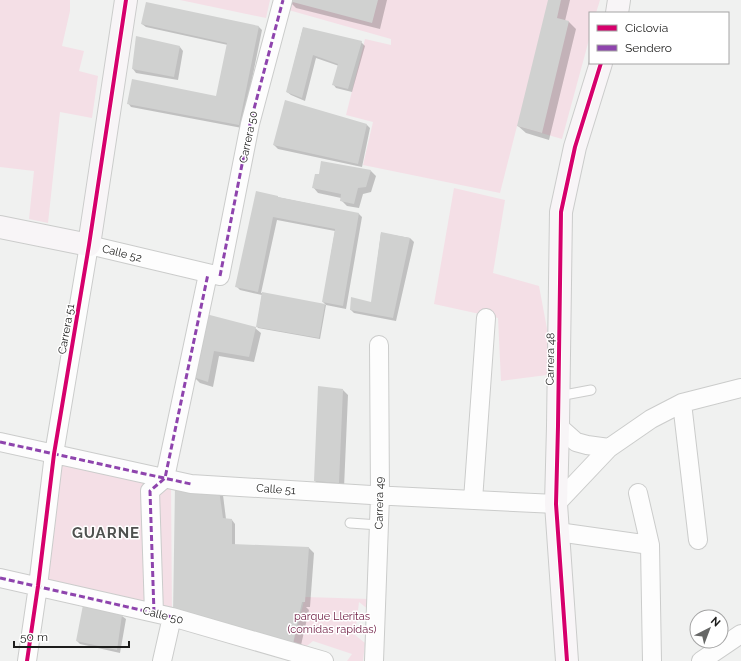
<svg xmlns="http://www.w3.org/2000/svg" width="741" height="661" font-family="Raleway,sans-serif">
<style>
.green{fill:#f4dfe6}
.shadow{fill:#0003;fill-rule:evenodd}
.building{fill:#d0d1d0}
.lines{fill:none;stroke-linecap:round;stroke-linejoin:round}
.lane-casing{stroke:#cbcccb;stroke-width:11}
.street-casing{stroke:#cbcccb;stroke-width:20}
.secondary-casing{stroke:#cbcccb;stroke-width:24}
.lane{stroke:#fdfdfd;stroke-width:9}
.street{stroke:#fdfdfd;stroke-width:18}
.secondary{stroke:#f8f5f7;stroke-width:22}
.quiet{stroke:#8e44ad;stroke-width:3;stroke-dasharray:6 3;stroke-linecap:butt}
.cycleway-casing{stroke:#fff;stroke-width:6}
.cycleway{stroke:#d6006c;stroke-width:4}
.labels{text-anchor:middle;stroke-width:3;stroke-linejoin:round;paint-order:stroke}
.street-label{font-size:11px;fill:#1c1c1b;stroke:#fff}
.park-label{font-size:11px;fill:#6e1c42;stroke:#fff}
.district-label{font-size:15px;font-weight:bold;letter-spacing:1px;fill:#4f514f;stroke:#fff}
</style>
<rect width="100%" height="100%" fill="#f0f1f0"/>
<path class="green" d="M0,0h70v11l-8,35 22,5 -5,20 19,5 -6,42 -32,-6 -12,111 -19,-4 5,-48 -34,-4z
M180,0h90l-4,18z
M287,0h313l-4,13h-6v23l-28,103 -45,-13 -17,67 -137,-28 10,-43 -27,-7 19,-76 26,6v-6l-106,-30z
M454,188l51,12 -12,73 46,13 9,48 -1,41 -46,6 -3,-63 -64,-14z
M58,460l113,23 1,134 -132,-34z
M305,597l65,2 -1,11 -10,-8 -4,33 10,8 -2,18h-16l5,-7 -39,-13 -11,9 -10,-2z"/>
<path class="shadow" d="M288,0h99l-7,29 -84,-21z
M549,0h21l-5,21 4,1 7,7 -27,111 -23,-7 -8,-7z
M142,24l117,3 3,3 -20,98 -111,-21 -3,-4 89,-6 11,-52 -82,-18z
M303,28l58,14 4,4 -13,46 -16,-4 -3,-4 6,-18 -23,-8 -11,43 -14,-6 -4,-3z
M180,47l3,4 -5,29 -42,-7 -3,-4z
M367,125l3,3 -8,39 -84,-18 -4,-4z
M371,171l5,5 -5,16 -8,2 -4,14 -12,-2 -6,-6v-2l-23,-5 -5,-6z
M277,197l82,17 3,3 -16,92 -20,-4 -6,34 -62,-11 -1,-2 5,-31 -22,-5 -3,-3zM277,220l58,11 -12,71 3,3 -65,-12z
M381,233l29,5 4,4 -18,79 -42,-8 -3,-3 21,-7z
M206,315l49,13 6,5 -7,29 -35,-6 -6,31 -13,-4 -6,-6z
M343,390l5,5 -4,93 -24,-2 -5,-5z
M176,487l47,8 3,24 6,1 3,4v21l74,3 5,5 -4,54h-4l3,3 -10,44z
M122,616l4,3 -6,34 -40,-9 -3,-3z"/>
<path class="building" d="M285,0h93l-6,23z
M548,0h13l-4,18 12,3 -27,112 -25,-7z
M146,2l113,24 -20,99 -112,-21 5,-25 84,17 11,-53 -86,-19z
M303,27l59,14 -14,48 -16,-4 6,-21 -25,-9 -11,43 -16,-6z
M136,36l44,10 -6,31 -42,-8z
M285,100l82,24 -9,40 -85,-19z
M321,161l50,9 -5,17 -8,1 -4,16 -14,-3 1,-7 -29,-6 3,-14h4z
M256,191l22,5v1l81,16 -16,93 -21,-4 13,-73 -62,-12 -15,75 -23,-5z
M381,232l29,6 -17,80 -43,-8 1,-13 20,5z
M262,292l63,12 -6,34 -63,-11z
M206,314l50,13 -7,30 -35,-6 -6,31 -15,-5z
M318,386l25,3 -4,94 -25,-2z
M175,486l44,4 4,28 9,1v25l77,3 -4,55h-3l-10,46 -119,-33z
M83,605l39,10 -5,35 -41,-9z"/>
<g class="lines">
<g class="lane-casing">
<path id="lane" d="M559,396l32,-6
M350,523l29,2"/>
</g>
<g class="street-casing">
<path id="street" d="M682,403l16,137
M558,426l18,16 11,3 22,3
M0,442l191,42 180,11 185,9 53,-56 42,-29 31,-16 59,-15
M638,493l12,52
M473,500l13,-182
M558,532l92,13 2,116
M0,578l172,39 152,44
M154,613l-4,-122 15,-13 43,-204
M27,661l11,-75 16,-132 35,-209 131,31 30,-152 33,-124
M162,661l10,-44
M374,661l6,-165 -1,-151
M701,661l40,-27"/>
</g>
<g class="secondary-casing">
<path id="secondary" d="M617,13l2,-13
M0,227l89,18 37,-245
M567,661l-11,-157 2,-78 3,-214 14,-65 26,-84"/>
</g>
<use href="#lane" class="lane"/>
<use href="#street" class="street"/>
<use href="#secondary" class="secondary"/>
<path class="quiet" d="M220,276l30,-152 33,-124
M0,442l191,42
M0,578l172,39
M154,613l-4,-122 15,-13 43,-204"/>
<g class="cycleway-casing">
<path id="cycleway" d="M27,661l11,-75 16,-132 35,-209 37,-245
M567,661l-11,-157 2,-78 3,-214 14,-65 26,-84"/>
</g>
<use href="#cycleway" class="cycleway"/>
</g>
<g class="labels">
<g class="street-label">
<text transform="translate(248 137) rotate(-78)" y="4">Carrera 50</text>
<text transform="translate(122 253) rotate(14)" y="4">Calle 52</text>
<text transform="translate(66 329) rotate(-80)" y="4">Carrera 51</text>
<text transform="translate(550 359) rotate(-89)" y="4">Carrera 48</text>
<text transform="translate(276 489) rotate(4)" y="4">Calle 51</text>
<text transform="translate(379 503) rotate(-89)" y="4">Carrera 49</text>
<text transform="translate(163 615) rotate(14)" y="4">Calle 50</text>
</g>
<g class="park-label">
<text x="332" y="620">parque Lleritas<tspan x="332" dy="13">(comidas rapidas)</tspan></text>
</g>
<g class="district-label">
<text x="106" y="538">GUARNE</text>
</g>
</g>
<rect x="589" y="12" width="140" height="52" fill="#ffffff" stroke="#a4a4a4"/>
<rect x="597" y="25" width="20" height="6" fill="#d6006c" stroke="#a4a4a4"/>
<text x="625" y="32" font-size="12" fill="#1c1c1b">Ciclovía</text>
<rect x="597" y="45" width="20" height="6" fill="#8e44ad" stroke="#a4a4a4"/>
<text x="625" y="52" font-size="12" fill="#1c1c1b">Sendero</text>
<g transform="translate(709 629) rotate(42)"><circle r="19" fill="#ffffff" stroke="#a4a4a4"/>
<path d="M0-3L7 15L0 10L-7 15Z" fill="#666766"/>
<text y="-6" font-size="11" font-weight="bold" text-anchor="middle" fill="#1c1c1b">N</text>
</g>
<path d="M14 641v6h115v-6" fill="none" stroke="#1c1c1b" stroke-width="2"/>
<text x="20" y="641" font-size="12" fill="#1c1c1b" stroke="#ffffff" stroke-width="3" paint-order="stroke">50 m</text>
</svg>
